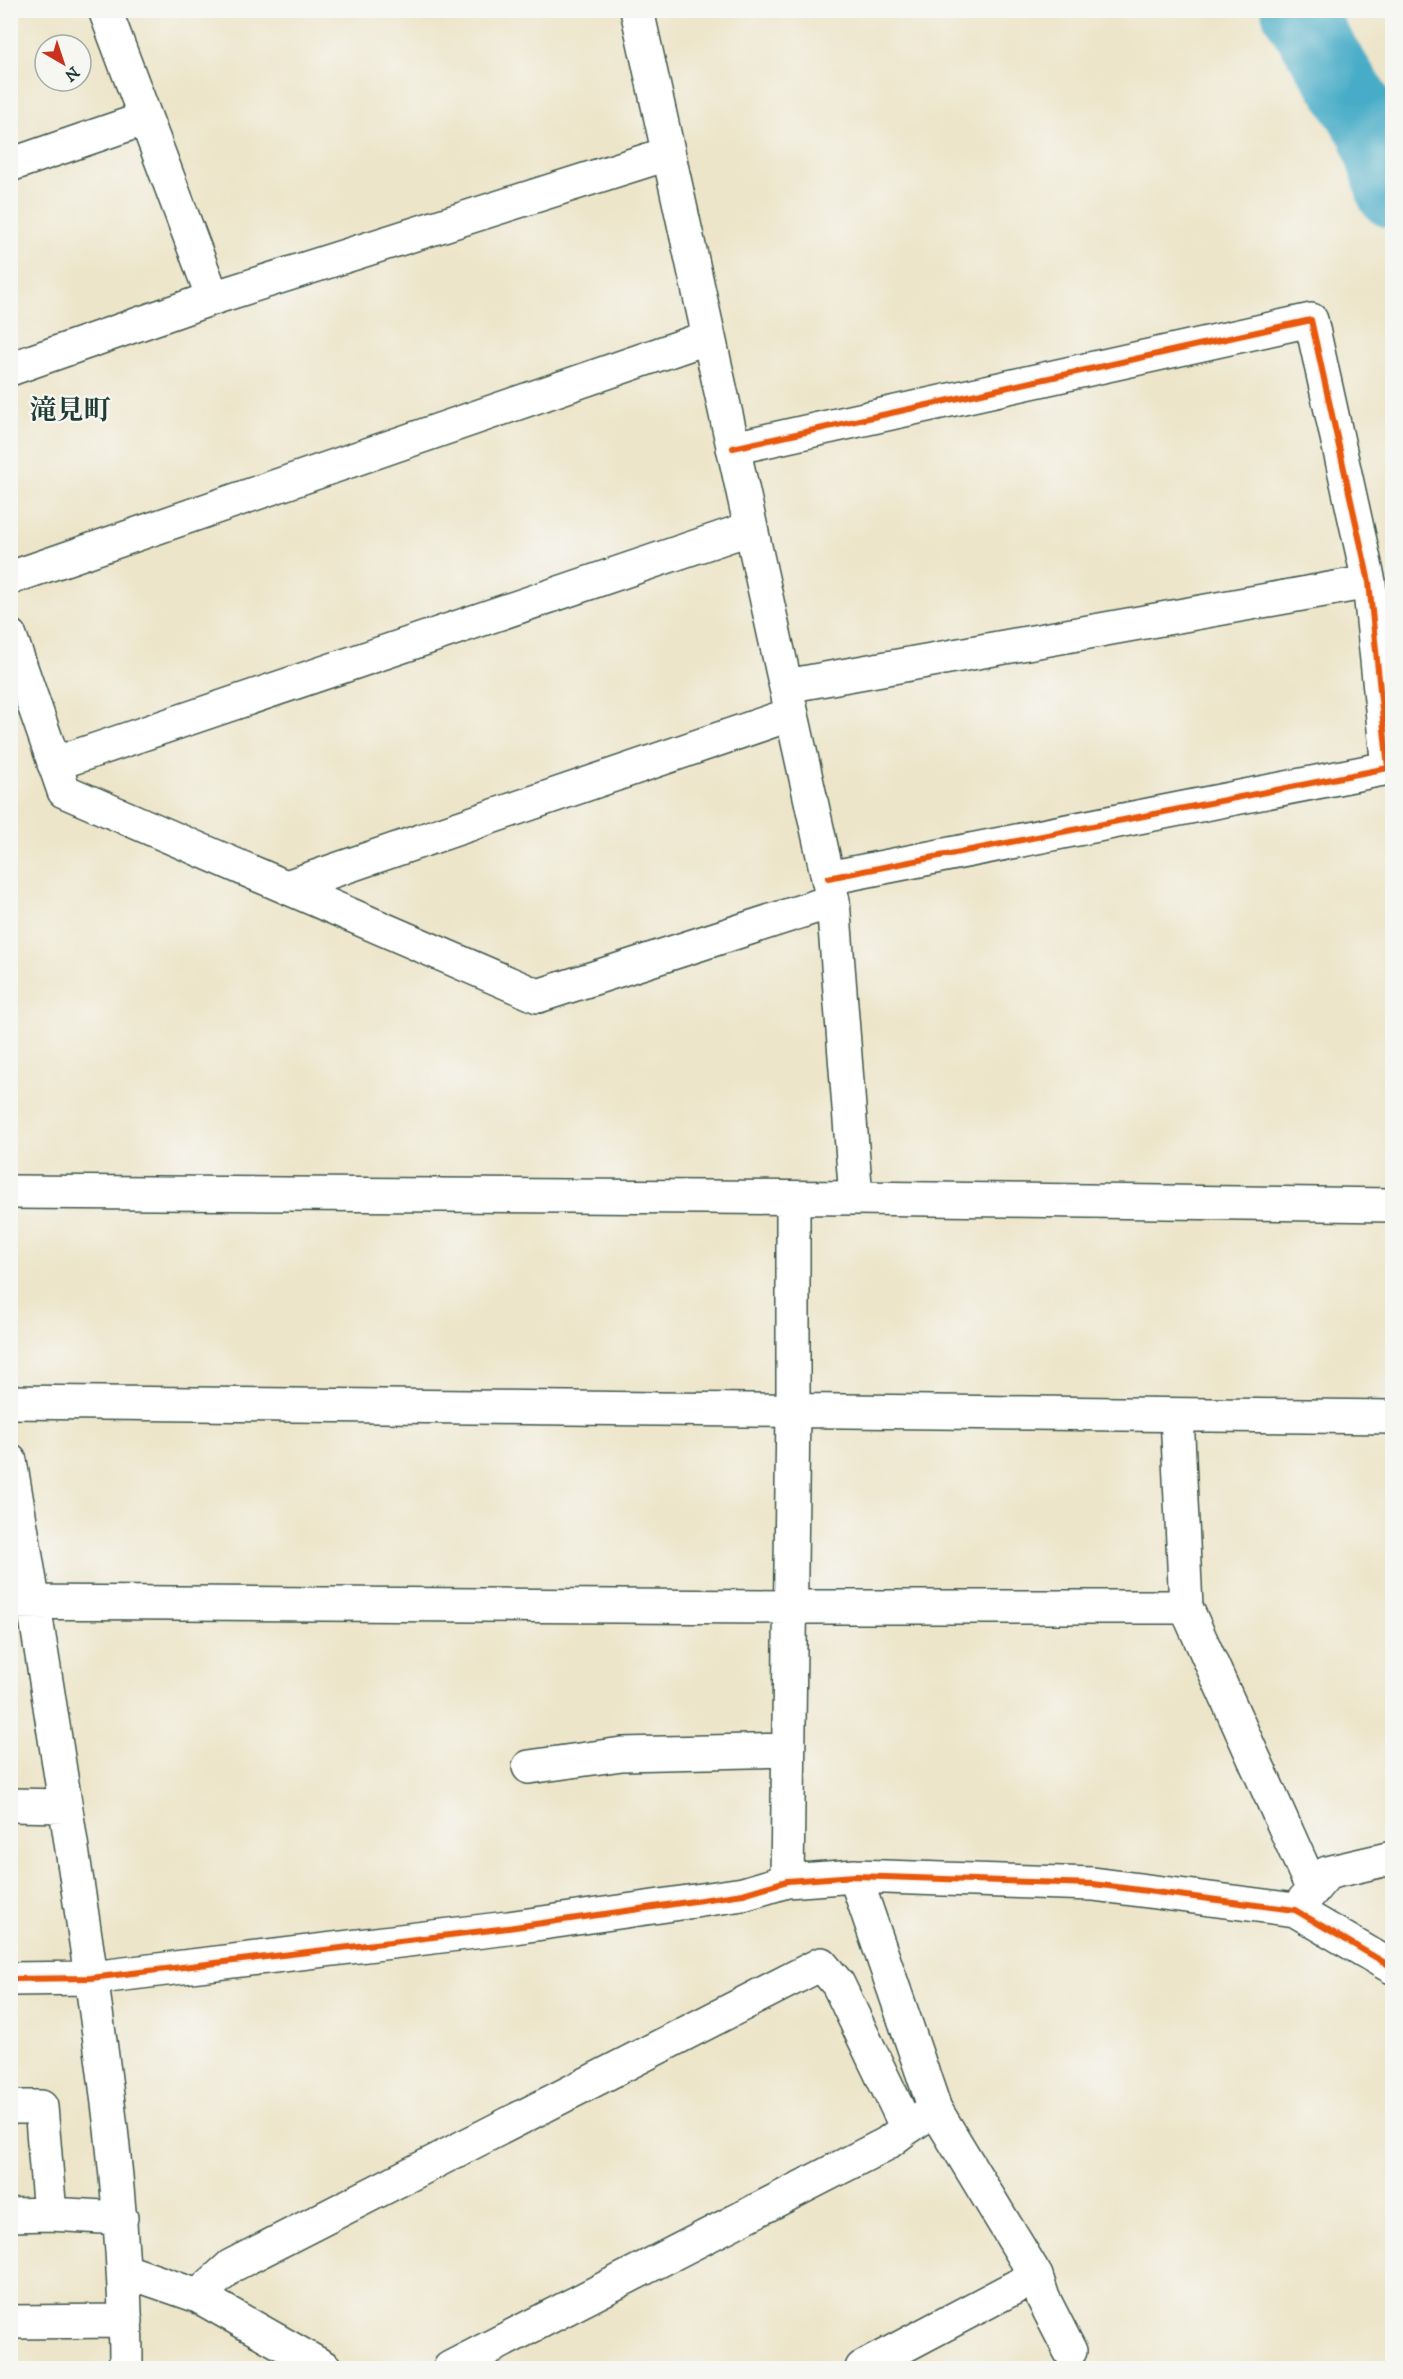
<svg xmlns="http://www.w3.org/2000/svg" width="1403" height="2379" font-family="'IM FELL DW Pica','Noto Serif JP',serif">
<style>
.lines{fill:none;stroke-linecap:round;stroke-linejoin:round}
.river{stroke:#47acc7;stroke-width:70}
.minor-casing{stroke:#3e564a;stroke-width:36}
.minor{stroke:#fff;stroke-width:33}
.cycleway-casing{stroke:#f6f6f2;stroke-width:10}
.cycleway{stroke:#e8590c;stroke-width:6}
.labels{text-anchor:middle;stroke-width:4.5;stroke-linejoin:round;paint-order:stroke}
.quarter-label{font-size:27px;font-weight:bold;fill:#1f3d34;stroke:#f6f6f2}
</style>
<rect width="100%" height="100%" fill="#f6f6f2"/>
<filter id="ink" filterUnits="userSpaceOnUse"><feTurbulence type="fractalNoise" baseFrequency=".0167" numOctaves="2"/><feDisplacementMap in="SourceGraphic" scale="12" xChannelSelector="R" yChannelSelector="G"/><feConvolveMatrix kernelMatrix="1 2 1 2 8 2 1 2 1" color-interpolation-filters="sRGB"/></filter>
<filter id="wash" filterUnits="userSpaceOnUse"><feTurbulence type="fractalNoise" baseFrequency=".008" numOctaves="4" result="noise"/><feDisplacementMap in="SourceGraphic" scale="24" xChannelSelector="R" yChannelSelector="G"/><feGaussianBlur stdDeviation="1.35" result="paint"/><feColorMatrix in="noise" values="0 0 0 0 0 0 0 0 0 0 0 0 0 0 0 0 0 1.4 0 .05"/><feComposite in="paint" operator="in"/></filter>
<g filter="url(#wash)">
<rect width="100%" height="100%" fill="#ede5c9"/>
<g class="lines">
<path class="river" d="M1296,10l77,121 19,62"/>
</g>
</g>
<g filter="url(#ink)">
<g class="lines">
<g class="minor-casing">
<path id="minor" d="M105,10l108,288
M637,10l196,891 23,297
M10,165l134,-46
M10,369l203,-71 454,-144
M733,448l578,-128 58,262 19,186 -560,110
M10,578l699,-241
M10,636l54,155 474,205 295,-95
M786,686l583,-104
M54,764l697,-236
M286,887l506,-173
M10,1192l846,6 536,7
M10,1402l1382,15
M1177,1415l9,192 127,283
M10,1461c25,147 48,294 70,441 23,154 46,310 46,466
M10,1602l780,5h396
M529,1767l93,-13 166,-4
M10,1805l55,1
M855,1876l80,233 101,167 7,22 27,53
M787,1881l6,-471v-212
M1300,1905l27,-32 65,-15
M10,1979l81,-1 417,-50 235,-34 44,-13 68,-5 238,8 202,26 97,57
M10,2107h31l9,107
M10,2215l40,-1 71,4
M123,2270l75,26 127,72
M198,2296l33,-30 590,-302 17,20 69,144
M10,2322l116,-1
M450,2368l436,-224 21,-16 28,-19
M862,2368l174,-92"/>
</g>
<use href="#minor" class="minor"/>
<g class="cycleway-casing">
<path id="cycleway" d="M733,448l578,-128 58,262 19,186 -560,110
M10,1979l81,-1 417,-50 235,-34 44,-13 68,-5 238,8 202,26 97,57"/>
</g>
<use href="#cycleway" class="cycleway"/>
</g>
</g>
<g class="labels">
<g class="quarter-label">
<text x="70" y="419">滝見町</text>
</g>
</g>
<rect width="1403" height="2379" fill="none" stroke="#f6f6f2" stroke-width="36"/>
<g transform="translate(63 63) rotate(141)"><circle r="28" fill="#f6f6f2" stroke="#a0aca6" stroke-width="1.5"/>
<path d="M0-4.5L10 22L0 15L-10 22Z" fill="#c8321e"/>
<text y="-9" font-size="16" font-weight="bold" text-anchor="middle" fill="#1f3d34">N</text>
</g>
</svg>
